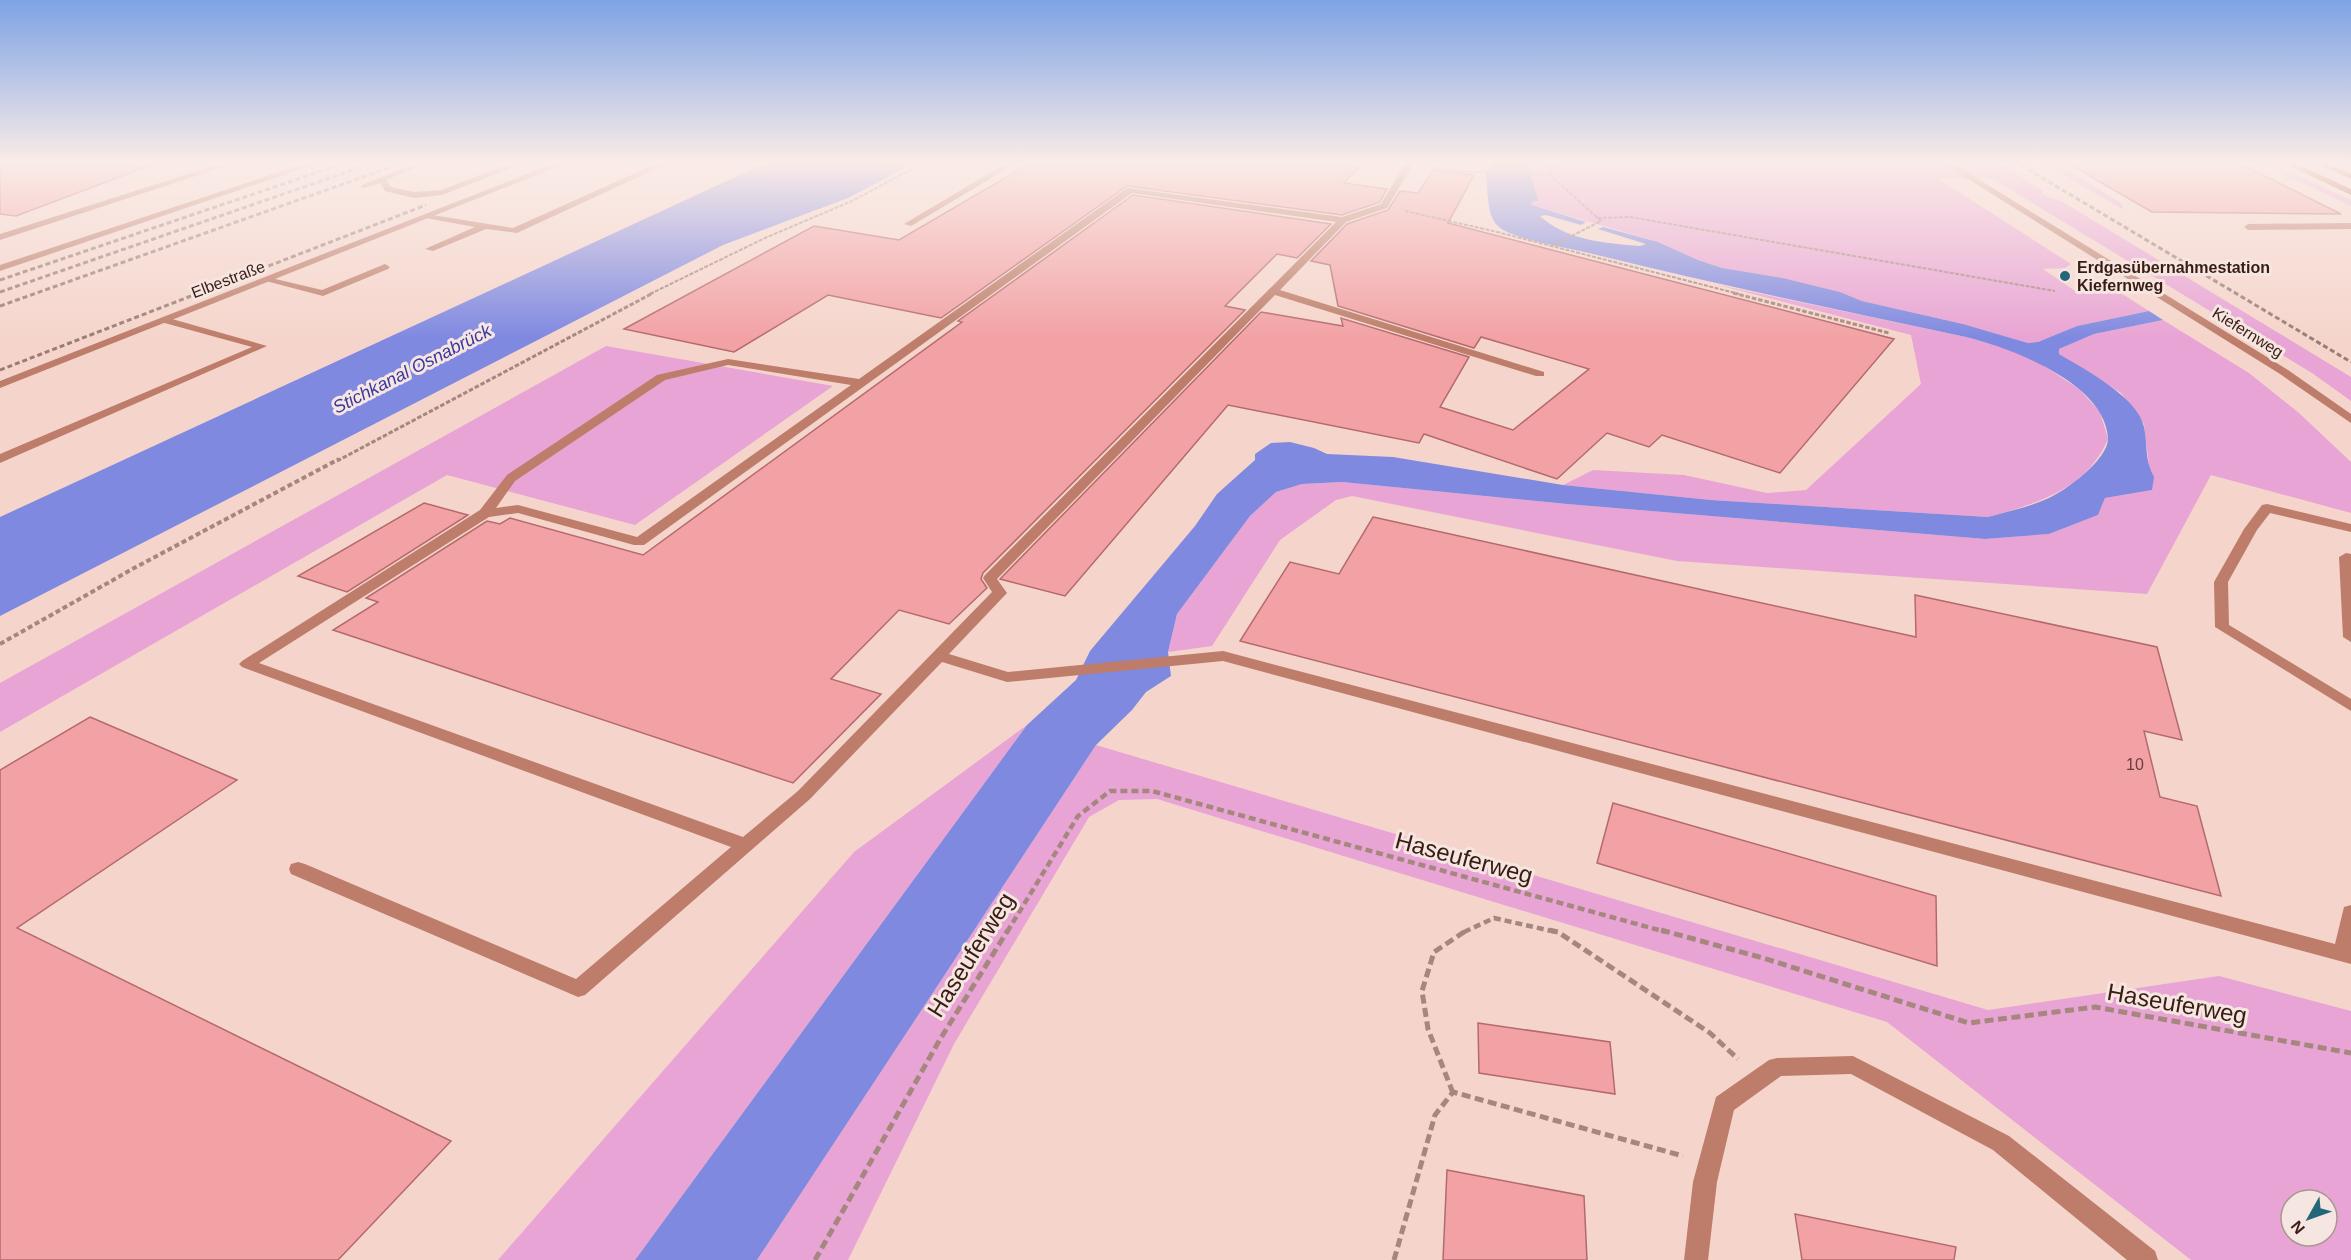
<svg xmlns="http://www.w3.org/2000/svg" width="2351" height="1260" font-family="Helvetica,sans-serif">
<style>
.green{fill:#e8a4d4;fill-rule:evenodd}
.water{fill:#7f89e0}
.building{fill:#f2a2a5;stroke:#b46a6d;stroke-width:1.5}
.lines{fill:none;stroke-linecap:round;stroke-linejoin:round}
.path-far4{stroke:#a5877e;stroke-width:2;stroke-dasharray:4 1.5;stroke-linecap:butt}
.path-far3{stroke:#a5877e;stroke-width:3;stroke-dasharray:4.5 2;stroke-linecap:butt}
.path-far2{stroke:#a5877e;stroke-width:4;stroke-dasharray:5 3;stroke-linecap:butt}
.path-far1{stroke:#a5877e;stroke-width:4.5;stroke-dasharray:7 4;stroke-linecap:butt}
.path{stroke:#a5877e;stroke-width:5;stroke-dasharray:9 4.5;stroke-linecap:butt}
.service{fill:#bd7d6a;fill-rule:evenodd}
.minor{fill:#bd7d6a;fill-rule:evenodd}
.secondary{fill:#a74b2f;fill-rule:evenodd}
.rail{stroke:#9a7c72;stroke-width:3;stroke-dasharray:5 3;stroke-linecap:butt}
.poi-dot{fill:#236778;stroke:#f6e6e1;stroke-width:2}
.labels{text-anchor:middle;stroke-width:6;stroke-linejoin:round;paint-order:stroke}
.far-poi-label{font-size:16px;font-weight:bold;fill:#391d14;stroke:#f6e6e1;text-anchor:start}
.far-street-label{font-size:16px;fill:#391d14;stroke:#f6e6e1}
.number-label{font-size:16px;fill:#673e38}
.far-water-label{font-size:18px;font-style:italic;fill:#3a389d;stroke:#f6e6e1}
.near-street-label{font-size:24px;fill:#391d14;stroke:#f6e6e1}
</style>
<rect width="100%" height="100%" fill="#f5d5cb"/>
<path class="green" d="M1527,161h469l47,30 -2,3 22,8 288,175v24l-39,-28 -319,-194 -56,-1 134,86 -6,4 -22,1 32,22 41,-1 33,21 -72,15 -39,16 -10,1 -65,-19 -101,-23 -22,-9 -57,-14 -61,-10 -24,-8 -40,-18 -126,-37 -2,-3 7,-1z
M2039,161h14l68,42 3,7z
M2281,168l70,32v6l-70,-33z
M1714,284l252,53 37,9 32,14 44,29 21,23 8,27c-21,50 -72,65 -120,78l-277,-17 -148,-15 30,-15 91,5 83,18 39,-3 115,-106 -10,-49z
M2163,320l86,53 50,40 52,49v51l-140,-38 -64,119 -470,-33 -325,-65 -16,4 -56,40 -68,106 -44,6 9,-38 73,-98 26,-24 26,-8 40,-2 225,22 418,35 64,-5 49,-19 7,-17 47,-8 -8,-66 -23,-31 -62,-39v-5l35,-15z
M606,346l227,40 -198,139 -188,-50 -447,257v-49z
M1027,725l-392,535h-137l356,-408z
M1096,745l892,265 231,-34 132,35v249h-160l-304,-238 -730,-223 -38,1 -30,17 -135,227 -106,216h-91zM2291,1200h36v36h-36z"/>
<path class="water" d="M770,161h148l-70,37 -125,47 -723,371v-99z
M1489,161h38l11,40 -7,1 1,3 54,17 -5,3 -35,-10 -6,1c27,25 66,27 100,30l6,-2 -48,-15 5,-2 55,15 40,18 24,8 61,10 57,14 22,9 101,23 65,19 10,-1 39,-16 72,-15 14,9 -69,14 -35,15v5c25,15 79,43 85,73 4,19 0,31 10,50l-2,13 -47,8 -7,17 -49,19 -64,5 -418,-35 -225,-22 -40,2 -26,8 -26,24 -73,98 -9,38 3,24 -25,16 -14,18 -36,35 -339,515h-122l392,-535 49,-45 14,-29 105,-125 22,-32 38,-34v-6l16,-11 19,-1 24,6 13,6 66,3 170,28 148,15 277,17c21,-6 42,-10 61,-19 17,-8 60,-39 59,-60 -3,-55 -97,-90 -142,-101 -126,-27 -252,-53 -377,-84 -20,-5 -78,-14 -91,-27 -12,-11 -10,-38 -12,-52l5,-7z"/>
<path class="building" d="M15,161h138l1,3 -138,52 -16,-2v-48z
M1034,161h331l-21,22 43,6 -7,13 -38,13 -215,-29 -186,132 -113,-23 -94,57 -110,-23 190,-103 85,14z
M2067,163h172l102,51 -189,-2z
M1433,170l41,5 -26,48 446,116 -114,134 -118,-38 -13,12 -42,-14 -50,46 -133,-45 -5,9 -191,-38 -163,191 -65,-17 261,-267 82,14 -2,-8 128,39 -29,50 73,23 76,-61 -108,-32 -7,11 -136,-42 -8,-41 -19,-4 36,-37 41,-14 12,-19 18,2z
M1133,195l198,29 -34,34 -20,-4 -52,52 20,4 -262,263 -2,6 6,9 -38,36 -50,-14 -68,69 50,15 -88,89 -460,-153 45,-28 -12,-4 121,-77 13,3 10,-6 133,37 319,-233 -4,-1z
M424,503l44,12 -121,77 -49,-16z
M1373,517l543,120 -1,-42 242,52 25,93 -38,-9 16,66 37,9 24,90 -981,-255 50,-79 49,12z
M90,717l147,63 -220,148 434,213 -113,119h-338v-490z
M1613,803l323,93 1,70 -340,-103z
M1478,1023l132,19 5,52 -136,-21z
M1447,1170l137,26 3,64h-144z
M1795,1214l161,33 -2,13h-152z"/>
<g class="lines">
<path class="path-far4" d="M1431,168l41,4 77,2
M1405,211l88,20 246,63
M1597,218l33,-1 425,74
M1552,246l49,-25 -52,-47 5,-13
M650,294l115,-56 87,-37 75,-40"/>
<path class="path-far3" d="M1733,293l156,40
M337,461l316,-168"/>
<path class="path-far2" d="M0,644l136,-77 203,-108"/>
<path class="path-far1" d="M1007,932l71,-116 32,-25h42l514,141
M1464,932l30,-14 62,14"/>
<path class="path" d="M1549,930l9,2 152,101 28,26
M1661,930l102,28 206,65 126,-16 256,46
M1453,1093l-25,-64 -6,-38 12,-39 33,-22
M815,1260l124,-219 69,-111
M1394,1260l41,-145 18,-23 230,64"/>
<path class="service" d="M229,161h13l-242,79v-6z
M312,161h13l-325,110v-6z
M420,161h12l-46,19 5,7 23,5 27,-2 76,-29h12l-87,34 -28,3 -29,-7 -5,-8 -16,5 -4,-2z
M662,161h11l-156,72 -31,-4 -53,22 -8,-2 50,-22 -49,-9v-4l87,14z
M1010,161h10l-109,65 -7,-2z
M1407,161h8l-28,47 -41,14 -66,68 264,82v4h-8l-261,-81 -278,284 10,14 -58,61 59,18 215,-21 1112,293 9,-37 7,-2v59l-1128,-303 -216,21 -65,-20 -132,137 -225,196 -7,2 -287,-123 -2,-5 2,-5 7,-2 7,2 271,115 155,-132 -489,-180 -3,-3 3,-3 238,-151 27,-35 150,-100 71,-16 131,20 268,-191 215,29 39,-13zM1132,193l204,29 -351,353 -2,3 9,14 -194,199 -55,46 -484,-174 230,-146 29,-4 116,32h10zM728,365l123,20 -214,152 -119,-32 -22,3 19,-27 150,-101z
M2351,223v6l-103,1 -4,-3 4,-3z
M385,264l5,3 -2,2 -65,27 -61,-16 5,-3 55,13z
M2143,282l5,3 -2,2 -30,2 -5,-3 5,-3z
M165,317l102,29 -267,117v-9l252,-107 -91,-25 -1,-2z
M2267,504l84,20v8l-81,-19 -13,17 -29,52 1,43 122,74v12l-136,-84 -1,-45 30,-53 18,-24z
M2346,553l5,1v88l-8,-5 -4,-80z
M1853,1056l156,80 146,115 3,9h-31l-134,-110 -142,-76 -70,2 -47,34 -17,72 -9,78h-24l9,-78 23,-85 53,-37 8,-2z"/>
<path class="minor" d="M560,161h12l-572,227v-7z
M1939,161h10l339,209 63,44v9l-71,-49z"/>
<path class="secondary" d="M2279,161h11l61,28v6z
M2311,161h11l29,13v5z"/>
<path class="rail" d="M2014,161l337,201
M0,280l351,-119
M0,292l379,-131
M0,306l408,-145
M0,370l426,-165"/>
</g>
<linearGradient id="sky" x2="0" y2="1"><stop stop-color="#7ea3e5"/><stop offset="0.48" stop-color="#faece8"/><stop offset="1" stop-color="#faece8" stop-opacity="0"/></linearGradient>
<rect width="2351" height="338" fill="url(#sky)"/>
<circle class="poi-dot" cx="2065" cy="276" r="6"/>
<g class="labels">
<g class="far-poi-label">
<text x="2077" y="273">Erdgasübernahmestation<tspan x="2077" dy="18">Kiefernweg</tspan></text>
</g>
<g class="far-street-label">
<text transform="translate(228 279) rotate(-21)" y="6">Elbestraße</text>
<text transform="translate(2248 332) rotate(32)" y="6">Kiefernweg</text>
</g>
<g class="number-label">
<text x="2135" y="770">10</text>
</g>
<g class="far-water-label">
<text transform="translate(412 369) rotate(-27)" y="6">Stichkanal Osnabrück</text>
</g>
<g class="near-street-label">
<text transform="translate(1464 858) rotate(15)" y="8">Haseuferweg</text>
<text transform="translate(971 955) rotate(-58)" y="8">Haseuferweg</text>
<text transform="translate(2177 1004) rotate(10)" y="8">Haseuferweg</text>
</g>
</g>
<g transform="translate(2309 1218) rotate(230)"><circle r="28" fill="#f6e6e1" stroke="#aa968f" stroke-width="1.5"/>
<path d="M0-4.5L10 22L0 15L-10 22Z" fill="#236778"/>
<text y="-9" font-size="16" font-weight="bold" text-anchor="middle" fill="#391d14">N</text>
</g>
</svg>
